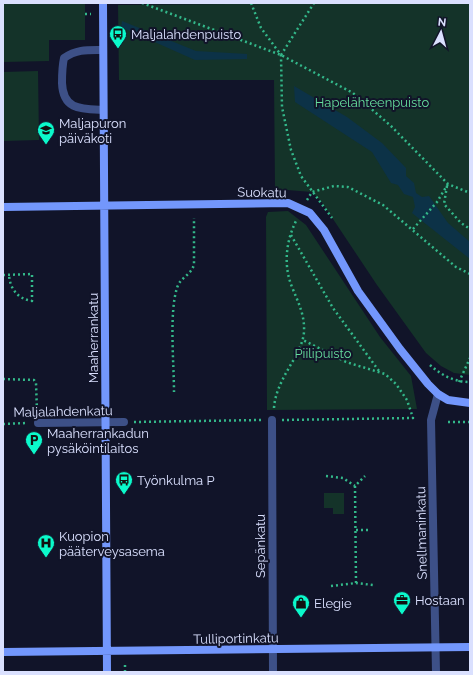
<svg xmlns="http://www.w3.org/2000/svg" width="473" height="675" font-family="Raleway,sans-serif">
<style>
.green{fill:#143329}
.water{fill:#0c3247}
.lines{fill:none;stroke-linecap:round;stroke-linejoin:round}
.path{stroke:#33b88a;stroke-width:2.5;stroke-dasharray:2 3;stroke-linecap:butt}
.lane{stroke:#3d5087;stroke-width:8}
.street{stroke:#3d5087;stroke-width:8}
.secondary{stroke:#7397fc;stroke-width:8}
.labels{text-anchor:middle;stroke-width:4;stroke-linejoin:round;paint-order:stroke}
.poi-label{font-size:13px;fill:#dae0fe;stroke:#111429;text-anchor:start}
.park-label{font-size:13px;fill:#66de9d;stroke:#111429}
.street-label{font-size:13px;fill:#dae0fe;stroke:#111429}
</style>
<rect width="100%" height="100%" fill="#111429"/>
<path class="green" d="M3,3h82v37h-36v21l-46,1z
M346,3h124v372l-16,-2 -13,-7 -15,-13 -49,-68 -56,-84 -9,-9 -37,-3 -1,-109h-155l-1,-75z
M38,71l1,69 -36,1v-69z
M288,211l18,14 74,112 31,39 6,33 -150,1 -1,-193 2,-5z
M324,493h20v21h-11v-6h-9z"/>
<path class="water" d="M122,21l74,30 51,3v5l-52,1 -74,-33z
M294,86l53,31 35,26 24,25v8l8,7 2,10 6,4 7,-1 19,27 22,19v17l-58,-46 3,-6 -2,-10 -9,-3 -6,-9 -7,-2 -19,-31 -77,-50z"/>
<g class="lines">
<path class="path" d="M142,3l139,52 72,38 38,33 57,58 22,9
M251,3l10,25 20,27 1,52 9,43 10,26 31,42
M85,14h6
M281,55l33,-52
M447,186l-3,18 17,19 9,6
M307,200l5,-8 22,-6 14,1 35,18 73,62 14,7
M413,229l24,-27 11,-18
M291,235l42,73 46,63
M3,275l29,-1v27c-14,-2 -22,-12 -23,-26
M430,365c11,10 24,17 40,17
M3,379l31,1 2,3 1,29
M459,382l11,-24
M174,392c0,-28 -5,-79 3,-104 3,-11 15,-13 17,-24v-46
M274,408c2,-30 28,-52 30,-76 1,-17 -6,-30 -12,-45 -9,-22 -6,-47 5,-68
M282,420l131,-2 -6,-18 -11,-16 -11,-10 -39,-12 -43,-22
M134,422l127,-2
M448,422h22
M3,424l24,-1
M326,476l17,2 12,8
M356,530h12
M356,583l-1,-97 10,-10
M331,586l25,-3 17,2
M125,672v-9"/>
<path class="lane" d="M103,50c-15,0 -26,-1 -39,8 -2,9 -2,16 -2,25 1,27 19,26 41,27
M272,420l1,252
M38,423l86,-1"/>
<path class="street" d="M436,672l-5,-252 7,-26"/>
<path class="secondary" d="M103,3l4,669
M3,207l285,-4 22,10 14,17 34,61 42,58 28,35 10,10 10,6 22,3
M3,652l467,-5"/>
</g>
<defs>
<g id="bus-pin" transform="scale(0.9)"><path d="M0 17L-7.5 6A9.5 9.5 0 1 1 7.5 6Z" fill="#0bf9cb" stroke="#111429"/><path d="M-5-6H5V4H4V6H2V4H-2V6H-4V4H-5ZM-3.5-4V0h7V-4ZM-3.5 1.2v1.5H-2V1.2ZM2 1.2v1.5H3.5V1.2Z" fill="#111"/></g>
<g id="school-pin" transform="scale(0.9)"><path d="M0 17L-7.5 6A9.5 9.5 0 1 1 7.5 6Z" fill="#0bf9cb" stroke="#111429"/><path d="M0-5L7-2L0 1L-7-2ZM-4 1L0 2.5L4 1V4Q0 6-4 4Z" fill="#111"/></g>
<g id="parking-pin" transform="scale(0.9)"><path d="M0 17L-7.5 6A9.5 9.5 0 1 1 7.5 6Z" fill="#0bf9cb" stroke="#111429"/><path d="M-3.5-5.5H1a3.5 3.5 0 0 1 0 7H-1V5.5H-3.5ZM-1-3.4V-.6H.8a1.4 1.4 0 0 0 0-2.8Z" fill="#111"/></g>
<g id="hospital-pin" transform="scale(0.9)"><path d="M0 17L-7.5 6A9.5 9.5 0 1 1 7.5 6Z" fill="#0bf9cb" stroke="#111429"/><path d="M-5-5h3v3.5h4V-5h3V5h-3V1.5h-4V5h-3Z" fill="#111"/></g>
<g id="office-pin" transform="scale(0.9)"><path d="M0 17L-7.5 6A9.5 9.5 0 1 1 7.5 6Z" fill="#0bf9cb" stroke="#111429"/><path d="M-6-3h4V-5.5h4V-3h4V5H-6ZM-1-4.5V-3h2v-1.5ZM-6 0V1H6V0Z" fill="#111"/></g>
<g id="shop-pin" transform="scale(0.9)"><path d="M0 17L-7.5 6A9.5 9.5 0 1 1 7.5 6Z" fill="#0bf9cb" stroke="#111429"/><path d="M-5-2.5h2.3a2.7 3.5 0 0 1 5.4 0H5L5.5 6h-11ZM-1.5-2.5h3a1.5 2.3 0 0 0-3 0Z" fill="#111"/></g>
</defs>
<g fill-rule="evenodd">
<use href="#bus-pin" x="118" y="34"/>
<use href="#school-pin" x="46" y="130"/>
<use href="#parking-pin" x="34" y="440"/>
<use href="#bus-pin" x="124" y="480"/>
<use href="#hospital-pin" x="46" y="543"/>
<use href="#office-pin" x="402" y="600"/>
<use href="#shop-pin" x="301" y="603"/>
</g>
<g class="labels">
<g class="poi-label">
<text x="131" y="39">Maljalahdenpuisto</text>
<text x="59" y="128">Maljapuron<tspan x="59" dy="15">päiväkoti</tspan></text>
<text x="47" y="438">Maaherrankadun<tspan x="47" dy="15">pysäköintilaitos</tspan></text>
<text x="137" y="485">Työnkulma P</text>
<text x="59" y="541">Kuopion<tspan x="59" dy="15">pääterveysasema</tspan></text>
<text x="415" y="605">Hostaan</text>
<text x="314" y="608">Elegie</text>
</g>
<g class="park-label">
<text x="372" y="107">Hapelähteenpuisto</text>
<text x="323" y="358">Piilipuisto</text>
</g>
<g class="street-label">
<text transform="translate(262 192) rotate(1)" y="5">Suokatu</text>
<text transform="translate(93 338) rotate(-90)" y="5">Maaherrankatu</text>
<text transform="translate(63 411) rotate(-1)" y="5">Maljalahdenkatu</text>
<text transform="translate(421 533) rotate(-91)" y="5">Snellmaninkatu</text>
<text transform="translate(260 546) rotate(-90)" y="5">Sepänkatu</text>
<text transform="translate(236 638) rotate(-1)" y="5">Tulliportinkatu</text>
</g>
</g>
<rect width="473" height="675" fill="none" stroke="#dae0fe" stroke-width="8"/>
<g transform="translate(441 32) rotate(6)" stroke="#111429" stroke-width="3" paint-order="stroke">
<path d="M0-3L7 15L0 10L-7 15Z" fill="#dae0fe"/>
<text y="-6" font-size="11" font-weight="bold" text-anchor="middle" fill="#dae0fe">N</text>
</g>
</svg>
